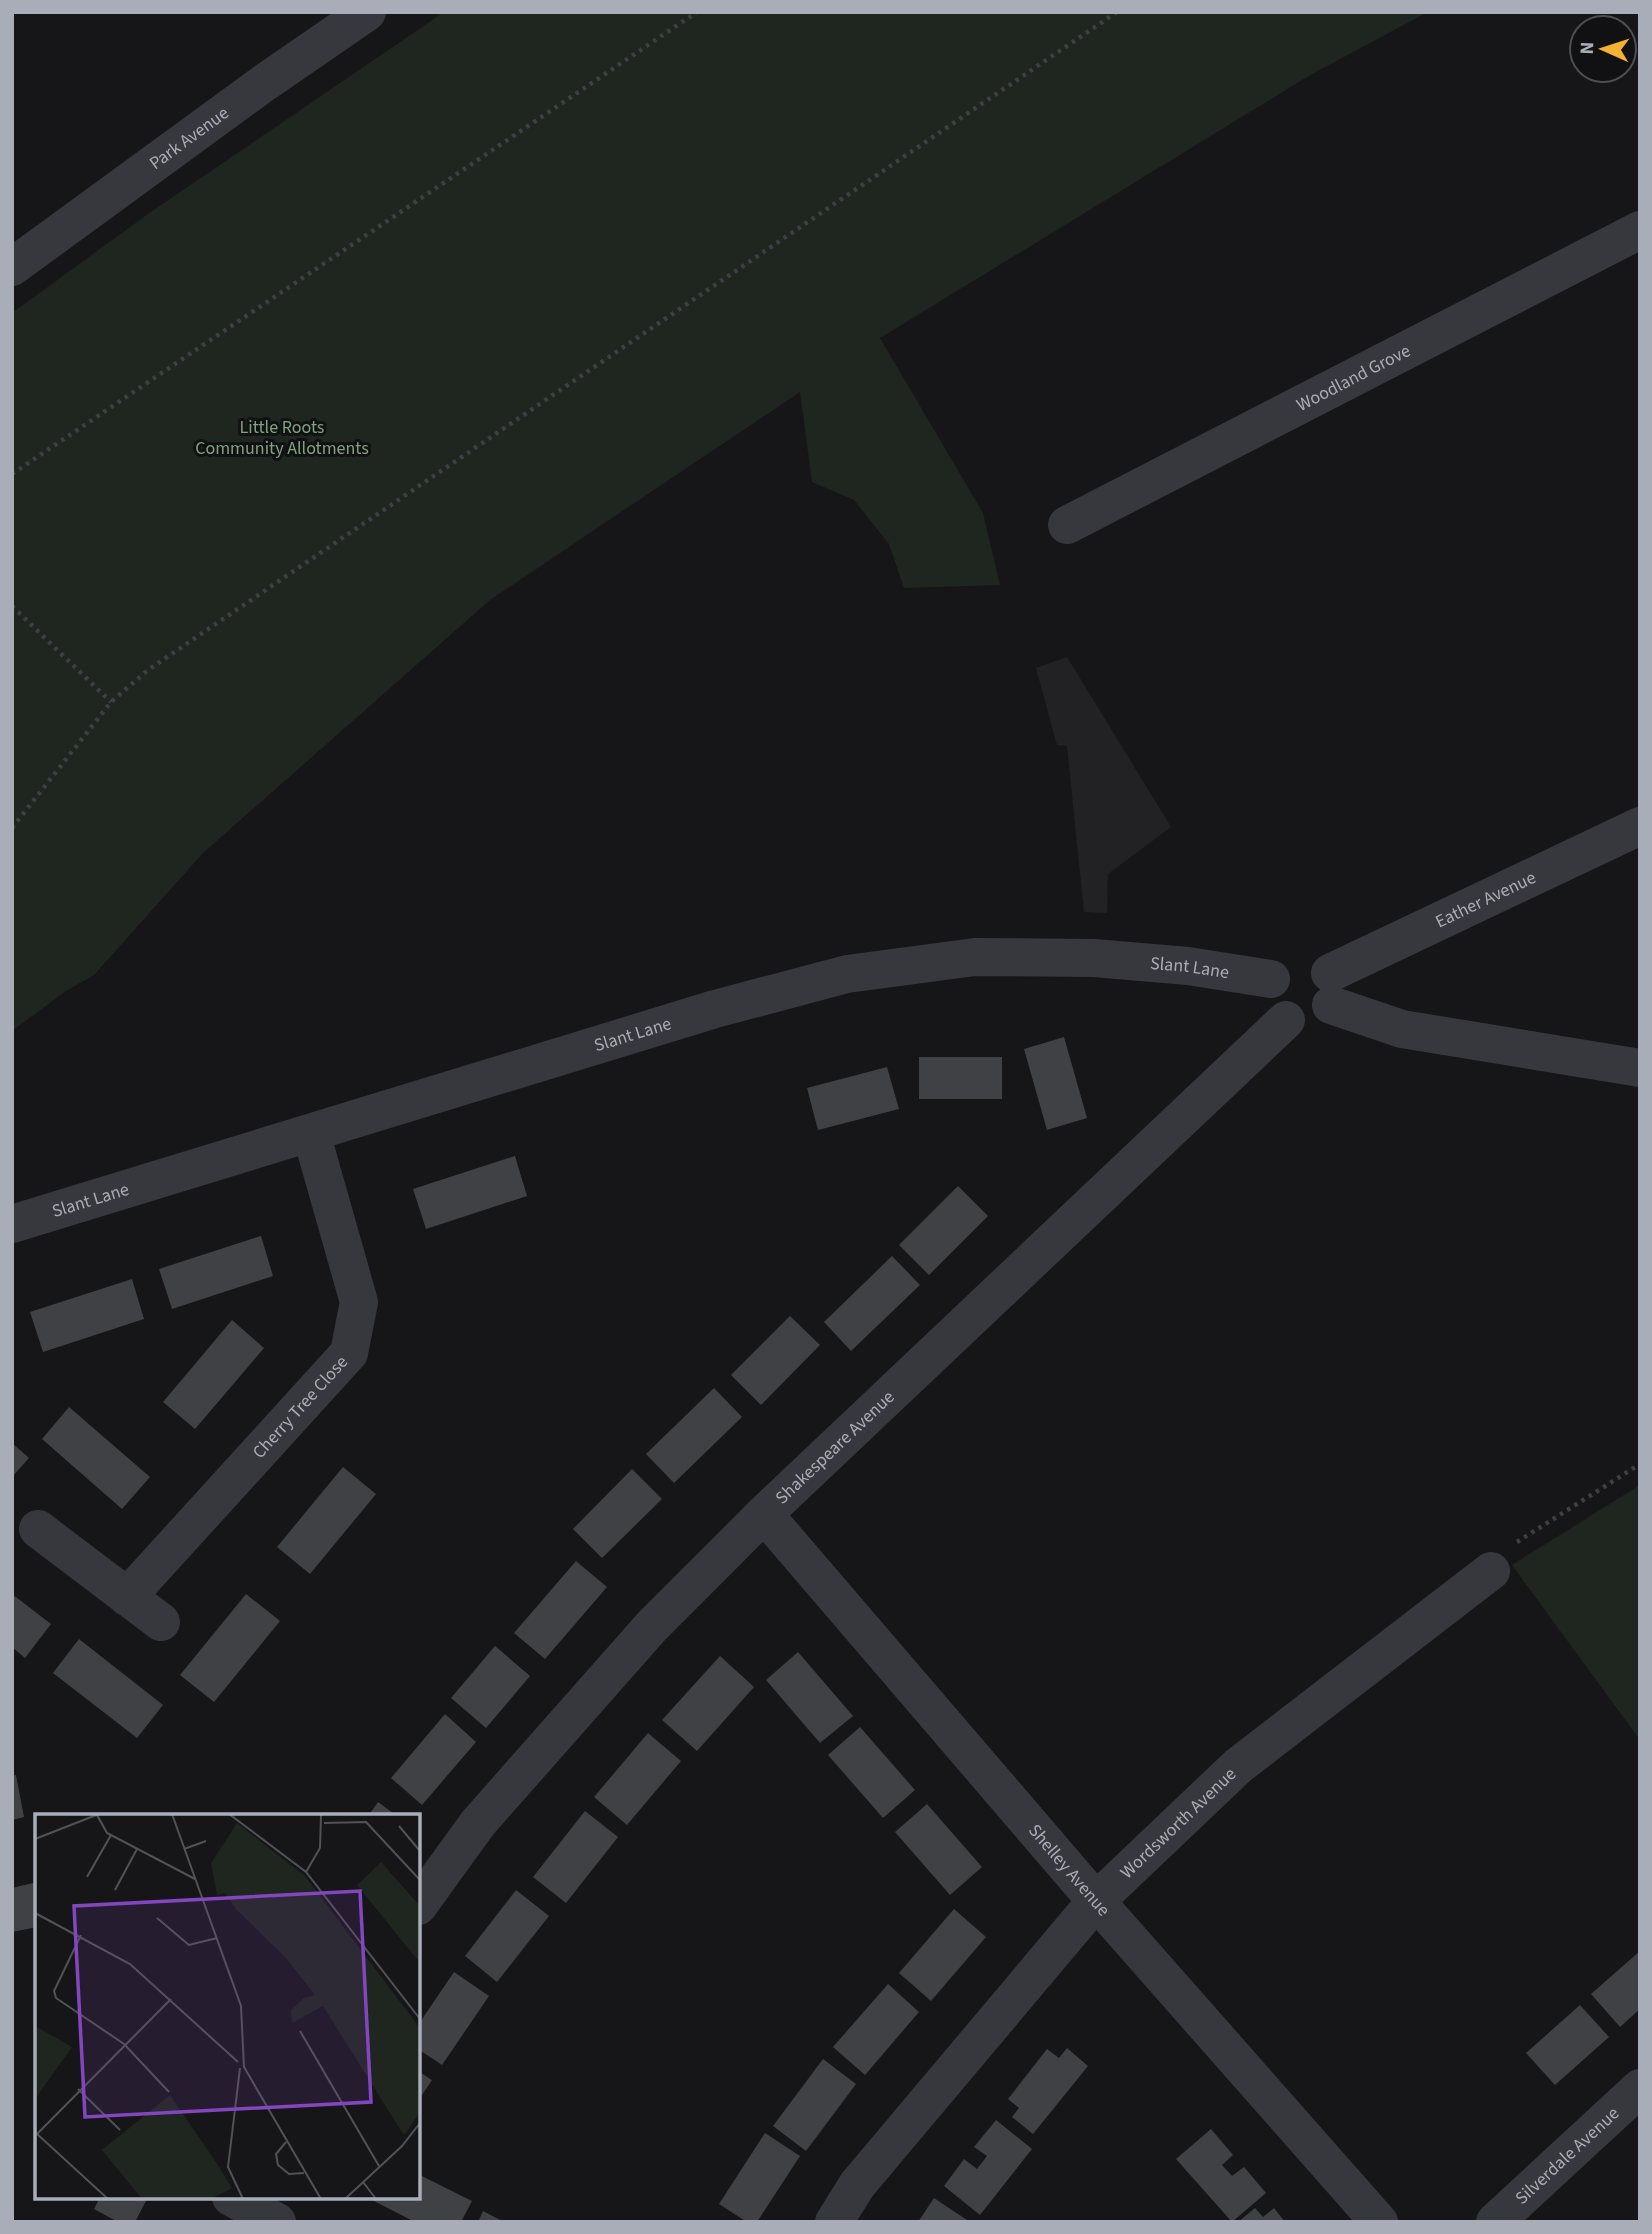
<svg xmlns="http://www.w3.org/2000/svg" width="1652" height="2234" font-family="'Source Sans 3',sans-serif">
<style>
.built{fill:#222225}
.green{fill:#1e261f}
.building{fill:#404145}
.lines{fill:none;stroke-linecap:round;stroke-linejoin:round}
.path{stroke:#3d3f44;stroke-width:4.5;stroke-dasharray:3.5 5;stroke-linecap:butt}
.minor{stroke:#37383d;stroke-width:38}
.labels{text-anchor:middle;stroke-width:6;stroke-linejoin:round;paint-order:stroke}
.street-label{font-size:18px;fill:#a8adb8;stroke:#111113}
.park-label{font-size:18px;fill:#7fa381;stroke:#111113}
.inset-road{fill:none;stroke:#505258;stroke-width:2}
.view{fill:#8446be;fill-opacity:0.15;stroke:#8446be;stroke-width:3.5}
.inset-edge{fill:none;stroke:#a8adb8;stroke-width:3.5}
</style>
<rect width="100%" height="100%" fill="#161618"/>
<path class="built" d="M1067,657l104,170 -63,47 -1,39 -23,-1 -17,-166 -10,-1 -21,-77z"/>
<path class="green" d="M444,12h984l-116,62 -432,264 103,175 17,72 -96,3 -15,-44 -35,-44 -42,-18 -12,-90 -310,208 -287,253 -109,122 -28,16 -54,40v-718l136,-99z
M1640,1485v255l-128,-175z"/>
<path class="building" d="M1064,1037l23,81 -40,12 -23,-81z
M919,1057h83v42h-83z
M887,1067l12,42 -81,21 -11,-42z
M515,1156l12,40 -101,33 -13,-40z
M958,1186l30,30 -59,59 -30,-30z
M261,1236l12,40 -101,33 -13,-40z
M892,1256l28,29 -69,66 -27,-29z
M132,1279l12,40 -101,33 -13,-40z
M790,1316l30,29 -59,60 -30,-30z
M232,1320l32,28 -69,81 -32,-27z
M714,1388l28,29 -68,66 -28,-29z
M69,1407l81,70 -28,32 -80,-70z
M12,1443l17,15 -17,19z
M343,1467l33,27 -66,80 -33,-27z
M632,1469l30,30 -60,59 -29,-29z
M576,1561l31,26 -62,72 -31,-26z
M12,1594l39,30 -26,34 -13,-11z
M246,1594l34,27 -66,81 -34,-27z
M79,1639l84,66 -26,33 -84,-65z
M495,1646l35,30 -44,52 -35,-30z
M798,1652l55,64 -33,27 -54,-63z
M720,1656l34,31 -57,64 -35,-31z
M445,1714l31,28 -54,63 -31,-27z
M860,1727l55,63 -32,28 -55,-63z
M648,1733l33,28 -54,64 -33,-28z
M16,1775l8,42 -12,3v-44z
M378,1802l19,14h-29z
M927,1804l55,63 -32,28 -55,-63z
M585,1811l33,26 -52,66 -33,-26z
M37,1882v45l-25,5v-44z
M516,1890l33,26 -52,66 -32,-26z
M954,1909l32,28 -55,64 -32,-28z
M1640,1951v58l-20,18 -29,-33z
M454,1972l35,24 -47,69 -24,-16v-24z
M888,1984l31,28 -54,63 -32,-28z
M1580,2005l29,32 -54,48 -29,-32z
M1067,2048l21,18 -55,68 -21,-17 7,-9 -11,-9 39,-50 12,9z
M823,2059l33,25 -50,67 -33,-25z
M418,2071l14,9 -14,21z
M996,2120l36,29 -52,66 -36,-29 20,-27 13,10 10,-13 -13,-9z
M1211,2129l22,26 -11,10 10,11 12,-9 22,26 -34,29 -56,-63z
M765,2133l35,23 -43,66h-10l-28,-18z
M418,2174l54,27 -11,21h-46l-45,-23 1,-2h47z
M100,2197h48l-13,25h-17l-24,-13z
M934,2198l33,22 -2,2h-47z
M1255,2208l8,9 11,-9 11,14h-47z
M483,2211l21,11h-26z"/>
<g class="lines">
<path class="path" d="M12,474l685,-462
M12,606l99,96
M12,828l99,-126 37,-32 969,-658
M1517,1542l123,-78"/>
<g class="minor">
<path id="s1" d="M12,267l252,-184 103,-71"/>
<path id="s2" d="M1067,525l573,-295"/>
<path id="s3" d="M1330,973l310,-147"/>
<path d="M1331,1005l71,24 238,39"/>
<path id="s4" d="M12,1224l703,-215 132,-35 128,-17 119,1 94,8 83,13"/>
<path id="s5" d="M764,1514l332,387 283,321"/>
<path d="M38,1529l123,93"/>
<path id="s6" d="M127,1597l222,-244 10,-51 -48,-169"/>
<path id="s7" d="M418,1906l60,-83 174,-197 112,-112 522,-494"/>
<path d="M231,2197l46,25"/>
<path id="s8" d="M834,2222l23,-37 239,-284 142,-135 253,-195"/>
<path id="s9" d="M1495,2222l145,-134"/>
</g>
</g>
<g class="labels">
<g class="street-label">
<text dy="6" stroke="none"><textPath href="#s1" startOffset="219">Park Avenue</textPath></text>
<text dy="6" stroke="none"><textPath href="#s2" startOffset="322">Woodland Grove</textPath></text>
<text dy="6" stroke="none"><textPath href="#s3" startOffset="172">Eather Avenue</textPath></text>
<text dy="6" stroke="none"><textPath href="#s4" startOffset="1216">Slant Lane</textPath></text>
<text dy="6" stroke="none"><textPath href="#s4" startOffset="649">Slant Lane</textPath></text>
<text dy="6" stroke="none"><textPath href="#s4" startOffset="82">Slant Lane</textPath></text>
<text dy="6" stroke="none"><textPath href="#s6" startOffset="257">Cherry Tree Close</textPath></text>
<text dy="6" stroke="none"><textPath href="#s7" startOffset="621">Shakespeare Avenue</textPath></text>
<text dy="6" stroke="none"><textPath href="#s8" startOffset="528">Wordsworth Avenue</textPath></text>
<text dy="6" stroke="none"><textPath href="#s5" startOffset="469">Shelley Avenue</textPath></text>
<text dy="6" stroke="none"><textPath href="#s9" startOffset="98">Silverdale Avenue</textPath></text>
</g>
<g class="park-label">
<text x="282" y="433">Little Roots<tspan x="282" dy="21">Community Allotments</tspan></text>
</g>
</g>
<g transform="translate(35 1814)">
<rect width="385" height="385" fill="#161618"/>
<path d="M202,9l68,53 115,152v84l-14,21 -3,1 -80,-128 -31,17 -1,-13 13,-12 11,-3 -29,-37 -50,-49 -11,-16 -8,2 -6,-32zM346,48l39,44v57l-63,-78zM0,212l37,21 -37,52zM135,281l48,70 14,23 -21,11h-69l-40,-49z" fill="#1e261f"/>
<path class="inset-road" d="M137,0l69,192 3,61 77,132M194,0l77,58 114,147M62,1l10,18 88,46M289,9l42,-1 54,58M364,12l21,25M0,25l64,-25M149,35l22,-8M271,58l14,-24 1,-34M52,63l24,-42M80,76l22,-41M0,99l95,51 108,98M122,104l32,27 28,-7M46,121l-27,56 2,7 68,46 45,48M265,217l79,135M205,254l-12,99 15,32M43,275l42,41M1,319l72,66M2,320l134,-135M251,328l-10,12 2,11 11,9 15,-1M328,368l13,17M310,385l57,-53 18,-23"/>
<path class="view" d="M325,77l11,211 -286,15 -11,-211z"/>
<rect width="385" height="385" class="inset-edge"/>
</g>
<rect width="1652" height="2234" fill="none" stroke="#a8adb8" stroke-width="28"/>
<g transform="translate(1603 49) rotate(273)"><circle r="33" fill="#111113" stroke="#4d4f55" stroke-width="2"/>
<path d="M0-5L12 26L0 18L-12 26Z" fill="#f2b134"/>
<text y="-10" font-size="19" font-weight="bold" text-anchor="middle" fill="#a8adb8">N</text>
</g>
</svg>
